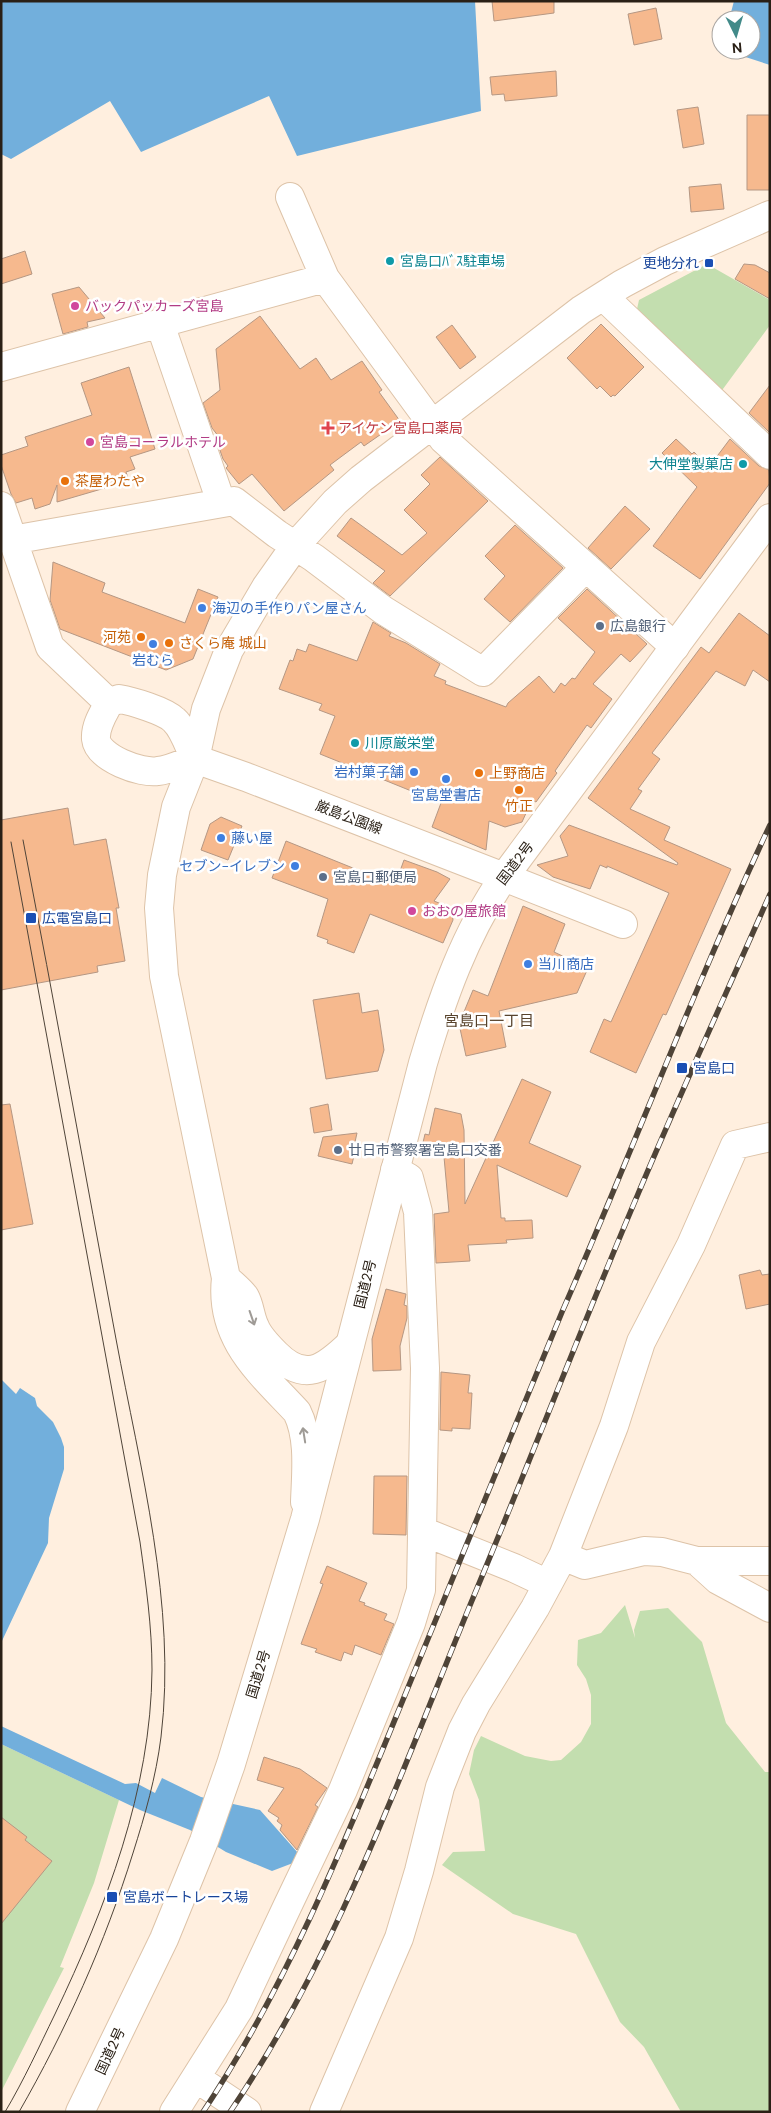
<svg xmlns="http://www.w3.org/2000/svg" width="771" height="2113" font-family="'DM Sans','Noto Sans JP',sans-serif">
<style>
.green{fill:#c3deaf}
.water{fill:#72afdc}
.building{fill:#f6b98e;stroke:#b59783}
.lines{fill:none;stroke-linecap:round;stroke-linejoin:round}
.minor-casing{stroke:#ddc3a8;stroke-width:30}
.major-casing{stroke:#ddc3a8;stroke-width:30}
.highway-casing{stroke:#ddc3a8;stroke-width:30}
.minor{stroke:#fff;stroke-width:28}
.major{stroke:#fff;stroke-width:28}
.highway{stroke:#fff;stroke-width:28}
.tram{stroke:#4f4438;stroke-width:1}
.rail-casing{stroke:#4f4438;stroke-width:5.5}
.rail{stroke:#fff;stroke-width:4;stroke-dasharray:11;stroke-linecap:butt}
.oneway{stroke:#9f9b96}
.culture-dot{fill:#0f9aa8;stroke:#fff;stroke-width:2}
.transit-dot{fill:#1a4fb4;stroke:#fff;stroke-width:2}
.hotel-dot{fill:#d1479c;stroke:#fff;stroke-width:2}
.health-dot{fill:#e0444e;stroke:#fff;stroke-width:2}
.food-dot{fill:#e8710a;stroke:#fff;stroke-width:2}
.shop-dot{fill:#3f7fe0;stroke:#fff;stroke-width:2}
.service-dot{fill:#5c6f8a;stroke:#fff;stroke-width:2}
.labels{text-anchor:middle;stroke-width:5;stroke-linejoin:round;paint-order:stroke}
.culture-label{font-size:14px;fill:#0d838f;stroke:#fff;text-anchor:start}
.transit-label{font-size:14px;fill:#164399;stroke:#fff;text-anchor:start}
.hotel-label{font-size:14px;fill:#b23c85;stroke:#fff;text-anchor:start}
.health-label{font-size:14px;fill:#be3a42;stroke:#fff;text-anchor:start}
.food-label{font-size:14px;fill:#c56008;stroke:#fff;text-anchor:start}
.shop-label{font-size:14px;fill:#366cbe;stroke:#fff;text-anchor:start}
.service-label{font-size:14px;fill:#4e5e75;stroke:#fff;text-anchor:start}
.street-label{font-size:14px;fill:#2a2016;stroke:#fff}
.neighbourhood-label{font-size:15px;fill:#58432c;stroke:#fff}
</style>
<rect width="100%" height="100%" fill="#ffefdf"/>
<path class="green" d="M707,264l63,36v25l-50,68 -83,-84 2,-9z
M625,1605l10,33 -1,-8 6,-19 28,-3 34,34 24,81 39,49h5v340h-89l-37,-65 -24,-25 -44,-88 -63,-20 -71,-49 11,-13 32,-1 -6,-51 -10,-26 5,-24 7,-14 44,20 26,5 10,-1 20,-18 10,-18v-29l-5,-16 -9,-14 1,-25 23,-7z
M1,1744l118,56 -25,83 -34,84 4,1 -63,124z"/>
<path class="water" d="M1,1h474l6,110 -184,45 -28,-60 -128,56 -31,-51 -99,58 -10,-5z
M734,1h36v64l-46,-15h27v-30h-22z
M1,1379l15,15 4,-6 15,10 2,8 16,16 8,16 3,9v22l-15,49 -1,25 -47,100z
M1,1726l124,58 11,-1 19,10 7,-15 39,19 59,13 38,43 -5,10 -21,8 -46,-19 -36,-22 -50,-20 -139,-66z"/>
<path class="building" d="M492,1h62v12l-60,8z
M656,8l6,31 -28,6 -6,-31z
M556,71l1,25 -52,5 -1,-7 -12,1 -2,-18z
M698,107l6,37 -21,4 -6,-38z
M747,115h23v75h-23z
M721,184l3,25 -33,3 -2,-25z
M25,251l7,23 -31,10v-25z
M744,264l11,1 15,8v26l-35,-20z
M79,287l26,31 -18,4 1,5 -25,7 -11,-40z
M260,316l40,53 16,-11 15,22 31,-19 20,29 -3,2 21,29 -36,25 -3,-4 -31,23 4,5 -50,41 -32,-37 -13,10 -13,-16 2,-2 -5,-7 -7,-20 3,-2 -7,-9 -9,-25 17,-13 -4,-41z
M601,324l43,43 -29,29 -2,-1 -2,2 -11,-11 -3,3 -30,-31z
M452,325l24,32 -16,12 -24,-32z
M129,367l26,82 -25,8 5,12 -9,3 3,9 -72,21v-17l-7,19 -15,5 -3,-11 -16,5 -5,-9 -10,-29v-10l27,-9 -3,-9 67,-22 -11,-32z
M770,385v48l-21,-20z
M676,439l16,15 2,-2 15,15 21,-28 29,27 10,4 1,13 -70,96 -47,-33 44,-59 -35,-34z
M440,457l48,44 -98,95 -17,-13 12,-12 -48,-35 14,-18 51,37 25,-22 -23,-23 26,-26 -9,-9z
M625,506l25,23 -39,40 -23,-21z
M515,525l48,43 -53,54 -26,-23 21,-23 -20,-20z
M53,562l52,21 -3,9 83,31 13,-34 20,8 -25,62 -27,11 -106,-41 -10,-29z
M587,589l60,55 -17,18 -9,-8 -28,30 19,15 -21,29 -4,-3 -32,46 2,2 -21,29 -4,-2 -10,22 -17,5 -16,-6 -3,29 -54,-23 9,-24 -121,-49 15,-38 -16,-6 3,-6 -43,-15 11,-29 3,1 4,-12 9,3 3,-8 48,17 16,-39 18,11 -2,3 17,7 34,21 -6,12 12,5 -1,3 61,23 2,-4 31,-27 15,17 7,-10 4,3 7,-8 3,1 20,-27 -37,-34z
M739,613l31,23v46l-17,-12 -8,16 -29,-15 -64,82 8,6 -22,30 4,2 -12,18 40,18 -6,13 67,29 -65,146 -3,-1 -27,59 -46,-21 14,-33 7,3 58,-129 -62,-27v2l-7,-3 -10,24 -37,-12 -16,-12 31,-9 -8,-20 9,-11 108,40 1,-2 -90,-65 113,-151 8,6z
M68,808l6,37 32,-6 13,69h-3l9,53 -28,5 1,6 -97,18v-170z
M221,817l21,9 -14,34 -27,-10 9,-26z
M286,841l109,44 9,-25 33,12 13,7 -16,22 17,7 2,12 -10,23 -73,-29 -16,39 -27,-10 1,-3 -11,-4 11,-37 -56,-21z
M523,906l42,18 -11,28 34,16 -11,25 -78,18 7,36 -40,9 -7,-32 14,-34 15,6z
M359,993l3,20 16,-3 6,40 -6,21 -52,8 -13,-79z
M522,1079l29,13 -22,51 52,23 -14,31 -70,-32 4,53h4v3l27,-1 1,18 -27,2 1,3 -39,2 2,16 -34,2 -2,-49 15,-2 -5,-55 -23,-6 4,-17 4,1 6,-27 26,6 3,16 1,74z
M10,1104l23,120 -32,6v-125z
M328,1104l4,26 -18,3 -4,-25z
M357,1133l-2,9 2,1 -5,21 -34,-8 5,-19z
M760,1270l2,5 8,-1v30l-24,5 -7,-34z
M386,1289l20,5 -2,11 3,1v12l-7,28 1,24 -28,1 -1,-32z
M441,1372l29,3 -2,18h4l-2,36 -18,-1v3l-12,-1z
M374,1476h33l-1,59 -33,-1z
M327,1566l40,17 -8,18 6,2 -1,2 23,9 -3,6 10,4 -13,31 -26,-10 -3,10 -8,-3 -3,9 -26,-9 2,-3 -16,-5 22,-60 -3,-1z
M264,1757l36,12 27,19 -12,17 3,2 -21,43 -17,-20 2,-5 -5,-4 2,-3 -11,-7 16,-23 -27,-8z
M1,1817l26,20 -2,3 27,21 -51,63z"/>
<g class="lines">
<g class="minor-casing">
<path id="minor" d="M290,197l35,81
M604,297l166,158
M160,324l61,178
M1,367l324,-89 118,161 232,208
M1,506l49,141 59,56
M12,540l222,-39 43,33 37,24 69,52 100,62 103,-105
M119,699c13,2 46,12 55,21 10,9 15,27 21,39 -12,4 -25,11 -37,12 -17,3 -60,-13 -62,-32 -1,-13 7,-25 13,-36z
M504,877l119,47
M226,1278c6,6 15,13 19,19 5,9 5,20 10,30 4,10 13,19 21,27 29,29 48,15 74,-10
M305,1502c1,-29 5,-64 -8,-90 -37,-40 -78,-73 -71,-134l-62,-302 -5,-68 3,-33 14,-68 19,-48 11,-50 23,-59 37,-63 29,-41 40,-44 26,-23 220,-169 41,-26 43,-23 105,-46
M422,1531l92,37 34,16
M563,1556l22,9 59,-14 18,1 35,9 21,19 52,28
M697,1561h73
M196,2078l51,34
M174,2112l65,-103 48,-102 56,-117 68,-167 10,-33 4,-222 -7,-156 -9,-34 -14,-8
M324,2112l75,-174 20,-67 21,-84 22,-56 14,-27 59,-96 28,-52 51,-130 27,-84 50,-97 44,-100 35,-8"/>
</g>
<g class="major-casing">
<path id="major" d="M195,759l51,18 258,100"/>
</g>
<g class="highway-casing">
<path id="highway" d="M80,2112l84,-173 40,-98 27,-77 74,-245 118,-456c19,-64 42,-130 81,-186l266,-359"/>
</g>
<use href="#minor" class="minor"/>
<use href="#major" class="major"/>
<use href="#highway" class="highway"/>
<path class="tram" d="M5,2112c19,-32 34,-65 50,-98 51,-107 96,-224 97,-344 0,-43 -6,-85 -12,-128l-129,-700
M19,2112c47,-82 86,-169 114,-259 12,-38 23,-76 28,-116 16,-131 -21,-269 -45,-398 -31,-166 -61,-333 -93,-499"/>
<g class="rail-casing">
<path id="rail" d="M203,2112c83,-125 139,-263 195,-400 55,-134 109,-267 164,-400 71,-162 133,-327 208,-487
M230,2112c107,-157 171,-340 243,-514 56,-134 108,-270 165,-404 42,-100 88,-200 132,-300"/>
</g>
<use href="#rail" class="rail"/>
</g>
<defs><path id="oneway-shaft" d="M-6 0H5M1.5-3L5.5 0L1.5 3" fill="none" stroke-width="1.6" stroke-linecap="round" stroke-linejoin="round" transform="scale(1.25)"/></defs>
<g class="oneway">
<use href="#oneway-shaft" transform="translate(252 1318) rotate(71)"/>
<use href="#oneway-shaft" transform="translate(304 1435) rotate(-99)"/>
</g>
<g class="culture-dot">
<circle cx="390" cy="261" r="5"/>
<circle cx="743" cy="464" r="5"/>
<circle cx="355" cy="743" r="5"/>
</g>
<g class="transit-dot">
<rect x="704" y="258" width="10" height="10" rx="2.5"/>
<rect x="25" y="912" width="12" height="12" rx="2.5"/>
<rect x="676" y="1062" width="12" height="12" rx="2.5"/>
<rect x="106" y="1891" width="12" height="12" rx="2.5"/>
</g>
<g class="hotel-dot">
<circle cx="75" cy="306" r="5"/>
<circle cx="90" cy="442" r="5"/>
<circle cx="412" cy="911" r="5"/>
</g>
<path class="health-dot" d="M325.5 420.5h5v5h5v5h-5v5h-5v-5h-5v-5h5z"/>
<g class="food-dot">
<circle cx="65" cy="481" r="5"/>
<circle cx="141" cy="637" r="5"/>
<circle cx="169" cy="643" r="5"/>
<circle cx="479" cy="773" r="5"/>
<circle cx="519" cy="790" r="5"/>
</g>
<g class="shop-dot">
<circle cx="202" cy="608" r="5"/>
<circle cx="153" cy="644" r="5"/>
<circle cx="414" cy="772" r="5"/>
<circle cx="446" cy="779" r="5"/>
<circle cx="221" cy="838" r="5"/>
<circle cx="295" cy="866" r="5"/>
<circle cx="528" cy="964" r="5"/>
</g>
<g class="service-dot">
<circle cx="600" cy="626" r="5"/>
<circle cx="323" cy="877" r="5"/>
<circle cx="338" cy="1150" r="5"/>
</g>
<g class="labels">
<g class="culture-label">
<text x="400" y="266">宮島口ﾊﾞｽ駐車場</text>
<text x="733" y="469" text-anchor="end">大伸堂製菓店</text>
<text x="365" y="748">川原厳栄堂</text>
</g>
<g class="transit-label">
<text x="699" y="268" text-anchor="end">更地分れ</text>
<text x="42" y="923">広電宮島口</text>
<text x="693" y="1073">宮島口</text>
<text x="123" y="1902">宮島ボートレース場</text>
</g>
<g class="hotel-label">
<text x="85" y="311">バックパッカーズ宮島</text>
<text x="100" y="447">宮島コーラルホテル</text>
<text x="422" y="916">おおの屋旅館</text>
</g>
<g class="health-label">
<text x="338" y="433">アイケン宮島口薬局</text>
</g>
<g class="food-label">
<text x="75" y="486">茶屋わたや</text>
<text x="131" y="642" text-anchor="end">河苑</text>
<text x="179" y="648">さくら庵 城山</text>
<text x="489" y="778">上野商店</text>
<text x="519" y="811" text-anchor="middle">竹正</text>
</g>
<g class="shop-label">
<text x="212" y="613">海辺の手作りパン屋さん</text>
<text x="153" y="665" text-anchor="middle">岩むら</text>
<text x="404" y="777" text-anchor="end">岩村菓子舗</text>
<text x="446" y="800" text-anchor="middle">宮島堂書店</text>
<text x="231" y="843">藤い屋</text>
<text x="285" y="871" text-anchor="end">セブン-イレブン</text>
<text x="538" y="969">当川商店</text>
</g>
<g class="service-label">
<text x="610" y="631">広島銀行</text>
<text x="333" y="882">宮島口郵便局</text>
<text x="348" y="1155">廿日市警察署宮島口交番</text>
</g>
<g class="street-label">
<text transform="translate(349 817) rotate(21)" y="5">厳島公園線</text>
<text transform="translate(515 863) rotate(-53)" y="5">国道2号</text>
<text transform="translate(365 1284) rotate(-76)" y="5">国道2号</text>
<text transform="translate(258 1674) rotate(-73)" y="5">国道2号</text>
<text transform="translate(110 2051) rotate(-65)" y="5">国道2号</text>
</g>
<g class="neighbourhood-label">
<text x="489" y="1026">宮島口一丁目</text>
</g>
</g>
<rect width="771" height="2113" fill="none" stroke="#2a2016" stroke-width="5"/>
<g transform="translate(736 35) rotate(175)"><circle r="24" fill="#ffffff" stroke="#aaa6a2"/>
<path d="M0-4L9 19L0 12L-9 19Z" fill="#428a89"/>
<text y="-8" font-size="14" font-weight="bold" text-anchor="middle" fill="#2a2016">N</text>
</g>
</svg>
